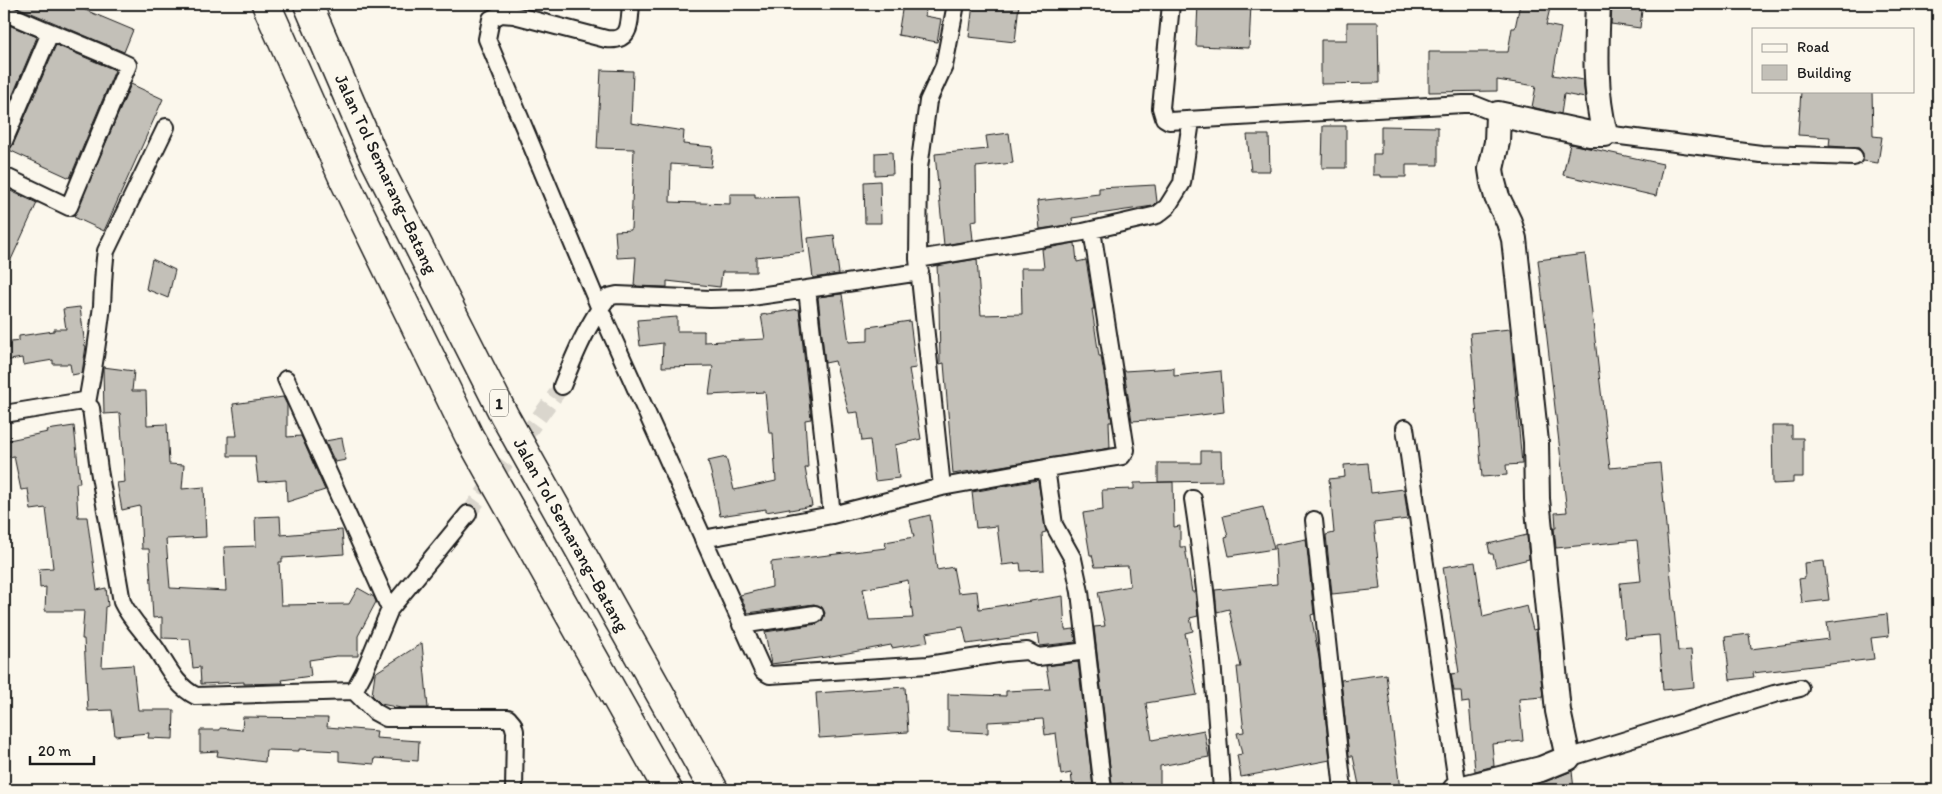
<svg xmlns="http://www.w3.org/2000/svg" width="1942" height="794" font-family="Itim,sans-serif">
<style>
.building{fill:#c3c0b8;stroke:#1c1c1c;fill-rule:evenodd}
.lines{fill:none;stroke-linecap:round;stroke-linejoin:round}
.street-tunnel{stroke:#dad6cd;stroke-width:16;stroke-dasharray:16 8;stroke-linecap:butt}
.street-casing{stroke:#1c1c1c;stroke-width:20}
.secondary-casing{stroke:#1c1c1c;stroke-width:28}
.highway-casing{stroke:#1c1c1c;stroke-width:31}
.street{stroke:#fbf7ec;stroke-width:16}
.secondary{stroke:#fbf7ec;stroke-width:24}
.highway{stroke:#fbf7ec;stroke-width:28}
.labels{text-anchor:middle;stroke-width:4;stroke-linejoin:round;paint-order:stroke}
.shield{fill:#fbf7ec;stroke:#5f5e5a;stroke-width:1}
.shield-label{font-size:16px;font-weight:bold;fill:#1c1c1c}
.street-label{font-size:18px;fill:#1c1c1c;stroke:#fbf7ec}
</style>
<rect width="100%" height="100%" fill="#fbf7ec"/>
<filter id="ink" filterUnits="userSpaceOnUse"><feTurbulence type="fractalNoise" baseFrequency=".02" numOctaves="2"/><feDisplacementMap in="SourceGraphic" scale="10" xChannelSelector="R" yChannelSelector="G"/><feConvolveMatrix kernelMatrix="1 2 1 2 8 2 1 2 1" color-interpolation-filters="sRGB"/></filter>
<g filter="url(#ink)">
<path class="building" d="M10,4h61l62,26 -9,22z
M903,4h24l-2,12 16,3 -4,23 -39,-7z
M973,4h46l-4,38 -46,-5z
M1198,4h53l-2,44 -53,-2z
M1520,4h31l-5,21 15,3 -8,47 30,5 2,18 -21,-4 -3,20 -29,-7 4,-21 -39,-6v11l-68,1v-40h79l4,-24h3z
M1612,6l30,4 -2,18 -29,-4z
M1347,22h31l1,61 -58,1v-44h26z
M4,23l33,14 -33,79z
M56,45l59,25 -45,108 -61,-28 4,-5z
M601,70l32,1 -2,52 53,8 -1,13 30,3 -2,20 -40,-3 -1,38 60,2v-10h25v4l44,-1 5,55 -48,5v15h-34l-2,15 -53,-6v6l-33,-1 2,-29 -19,1 -2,-27 16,-1 3,-81 -37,-1z
M131,84l32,15 -59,132 -30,-14z
M1801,91h71l1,45 9,1 -4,26 -15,-2v-8l-4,-5 -30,-2 1,-9 -32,-2z
M1323,126h23v42h-24z
M1381,126l57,1v38h-32v12h-25v-2h-8v-21h8z
M1009,133l4,30 -37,4 1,53 -6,1 2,19 -29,5 -9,-91 53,-5 -2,-13z
M1247,135h22l1,36h-19z
M1570,144l93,20 -7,32 -93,-21z
M892,152l1,22 -18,1v-22z
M880,181l1,42h-16l-1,-41z
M1155,185l2,17 -4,4 -81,12 1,6 -33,5 -3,-28 62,-7v-6z
M4,188l33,15 -33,72z
M834,235l5,39 -26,4 -5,-40z
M1075,243l2,19 9,-2 2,12 6,37h-2l7,47h2l11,66h-3l1,26 -157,26 -9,-111 -4,1 -1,-62 -2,-36 40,-7 4,56 41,-1 -1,-46h23l-2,-19z
M1585,254l25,214 50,-5 18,188 13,-1 3,37 -31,3 -4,-55 -34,3 -5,-55 21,-2 -4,-41 -81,8 -2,-20h2l-1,-15 12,-1 -29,-252z
M152,259l23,11 -7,28 -22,-9z
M842,294l7,48 19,-1v-14l42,-6 6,47 -7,1 12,70 -26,6 4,33 -24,3 -5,-41 -8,1 -4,-29 -9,1 -14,-52 -10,2 -7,-66z
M80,307l5,39h1l-4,27 -10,2 -2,-11h-17v-4l-30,5 -1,-7 -18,3v-18l15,-2v-5l35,-5v-2h12l-3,-20z
M799,309l12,110 -6,1 3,48h-3l7,38 -22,4 -1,-2 -23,4v-3l-46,7 -4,-24 -8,-31 18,-4 8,33 42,-9 -3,-48h-4l-4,-41 -56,3 4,-29 -51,1 1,-24 -23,3 -3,-26 40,-3v14h27v11l61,-3 -4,-24z
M1510,329l12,135 -16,1 1,10 -25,2 -12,-144z
M103,367l31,4 -2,20h14l1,34 20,-1 2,40 15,1 -2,24 22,-2 2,50 -40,2 4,49 56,3 -2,-44 32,-1 -1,-29 25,-1 1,19 61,-5 2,24 -62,4v4h-3l2,43 68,-1 9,-16 16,9 2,5 -18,34v20h-22l-27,4 2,16 -29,4 1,3 -39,1v-2l-43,2 -1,-17 -7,1 -3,-29 -28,-1v-21l-9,1 -4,-69h-7l-2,-43 -18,4 -5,-27 8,-1 -5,-69 -16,1z
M1174,368v8l47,-5 3,41 -47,6 -45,3 -8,-50z
M283,397l4,8v32l14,-1 24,54 -38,12 -1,-22 -28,2 -3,-26h-27v-20h9l-4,-32z
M74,426l6,57h-4l2,34h9l10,73 9,-2 2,18 -3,1 -3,60 31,-2 5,45h36l-1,29 -25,-1 1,-5 -34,3 -3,-26 -24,1 -4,-72h-2l2,-28h-39l1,-24 -6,1 -1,-19 14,-1 -7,-60 -15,2 -3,-21 -7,1 -7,-34 -10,2v-17l44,-9 -1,-2z
M1772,426h20v12h11v39h-10v6l-20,1z
M342,438l4,22 -11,2 -10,-21z
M1201,451h20l1,30 -64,1v-19h43z
M1368,463l3,30 33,-4 4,30 -34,4 7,66 -49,5 -6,-59 8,-2 -5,-54 16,-2 -1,-12z
M1038,480l8,52 -4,1 2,37 -23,1 -1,-8 -18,2 -5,-39 -21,2 -4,-36z
M1173,482l1,45 6,-1v21h5l7,45h3l3,24 -8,2 3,13 -8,2 12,62 -51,8 6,37 52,-10 5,27 -49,9v24h-37v-7l-11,1 -18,-157 11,-1 -7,-34 32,-6 -2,-20 -33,1 -3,-12h-2l-7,-42 20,-3 -1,-20 32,-1v-6z
M1263,507l11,42 -45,7 -4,-18 3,-1 -5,-21z
M930,515l7,55 16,-3 5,26 19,-2 2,18 84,-13 2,34 9,-1 2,13 -36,4 -2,-12 -71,10 -4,-17 -37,6 2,9 -36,6 -1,-3 -65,12 -55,7 -6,-32 52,-8 5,-3 3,-8 -3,-6 -8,-3 -66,9 -8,-18 32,-8 -1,-25 115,-14 -1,-6 29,-5 -4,-17zM908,580l5,38 -44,2 -6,-31z
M1527,535l2,24 -33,8 -3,-13h-3l-2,-10z
M1306,539l8,75 -3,1 8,43 11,102 -89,17 -4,-22 5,-1 -5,-21 7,-1 -7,-65h4l-12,-58 -12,3 -2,-22 62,-6 -2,-39z
M1824,561l5,39 -27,3 -3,-24 6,-1 -1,-15z
M1475,562l8,55 44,-11 6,24 3,-1v3l7,65 -24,2 4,42 -31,3 2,22 -19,5 -6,-69 -7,1 -1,-12h-7l-3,-17 8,-1 -16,-106z
M1887,614l2,22 -18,2 3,21 -121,14 1,4 -24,3 -5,-43 24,-3 2,15 78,-10 -2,-17z
M422,643l6,65h-27l-20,-4 -9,-9 3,-22z
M1078,662l15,125 -20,3 -2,-17 -10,2 -5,-42 -11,2 -2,-16 -55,3v11l-40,-2v-37l58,2v-5l44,-2 -4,-23z
M1386,674l14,116h-40l-7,-34h-4l-8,-76z
M905,687l3,45 -89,6 -3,-45z
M243,717l85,1 -1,9 50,4 -1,7 43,3 -1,20 -43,-3 -1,6 -35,-3v-10l-40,-2v2l-33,-1 -1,12 -48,-6 1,-5 -18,1v-22h20v-2l22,2z
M1572,771l2,19h-62l32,-8z"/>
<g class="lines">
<path class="street-tunnel" d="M468,514l94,-128"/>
<g class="street-casing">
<path id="street" d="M631,4c-2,19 1,38 -25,35l-92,-24 -13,-1 -10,5 -4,20 113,270 163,362 7,4 158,-10 76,-12 23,-2 11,6 49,-6
M1171,4l-10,104 3,10 5,3 294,-17h10l25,10
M4,12c41,19 83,34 124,53l-59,142 -65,-31
M1605,134l156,20 93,3
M4,141l46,-108
M918,259l165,-27 74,-17 10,-8 15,-24 9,-62
M807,289l113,-17
M286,379l104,230
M562,386c13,-32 25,-61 46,-89l9,-2 93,4 35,-1 62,-9 25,226 110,-28 104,-19 8,57 19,34 7,33 23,198
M87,403c6,-32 11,-64 15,-97 1,-18 1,-36 4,-55l60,-124
M4,414l79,-13 8,7 8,62 23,132c8,17 23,31 34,47 12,18 20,37 40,47l158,-5 10,-19 26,-63 78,-95
M1405,428l53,361
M1046,468l76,-12 4,-6 -34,-220
M942,487l-24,-228 1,-91 9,-67 16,-35 12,-62
M1193,499c15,97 22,194 29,291
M1314,520l29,270
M703,539l129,-24
M741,625l74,-11
M354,691l21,21 11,6h122l5,6 2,7 -1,59
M1568,758l206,-64 26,-6"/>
</g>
<g class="secondary-casing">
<path id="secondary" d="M1455,790l86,-21 27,-11 -10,-47 -21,-212 -1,-57 -22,-203 -5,-17 -12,-25 -4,-15 -2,-13 6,-27 1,-28 92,20h15c-11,-43 -9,-86 -7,-130"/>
</g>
<g class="highway-casing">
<path id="highway" d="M266,4l79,178 124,254 199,354
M308,4l68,158 128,253 210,375"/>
</g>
<use href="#street" class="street"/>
<use href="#secondary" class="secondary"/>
<use href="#highway" class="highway"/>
</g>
</g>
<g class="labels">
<rect class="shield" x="490" y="389.5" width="18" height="27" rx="4"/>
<g class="shield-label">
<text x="499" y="409">1</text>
</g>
<g class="street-label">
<text transform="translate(386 174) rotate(65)" y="6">Jalan Tol Semarang–Batang</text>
<text transform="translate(571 535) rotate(61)" y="6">Jalan Tol Semarang–Batang</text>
</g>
</g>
<rect width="1942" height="794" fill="none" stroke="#fbf7ec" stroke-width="20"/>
<rect x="10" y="10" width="1922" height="774" fill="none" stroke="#1c1c1c" stroke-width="2" filter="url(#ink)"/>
<rect x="1752" y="28" width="162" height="65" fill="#fbf7ec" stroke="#a29f99"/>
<rect x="1762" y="44" width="25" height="8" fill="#fbf7ec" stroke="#a29f99"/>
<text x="1797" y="52" font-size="15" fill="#1c1c1c">Road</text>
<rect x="1762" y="65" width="25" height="15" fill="#c3c0b8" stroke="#a29f99"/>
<text x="1797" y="78" font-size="15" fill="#1c1c1c">Building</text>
<path d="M30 756v8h64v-8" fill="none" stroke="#1c1c1c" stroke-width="2.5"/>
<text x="38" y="756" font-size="15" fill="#1c1c1c" stroke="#fbf7ec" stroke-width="4" paint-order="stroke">20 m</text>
</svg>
